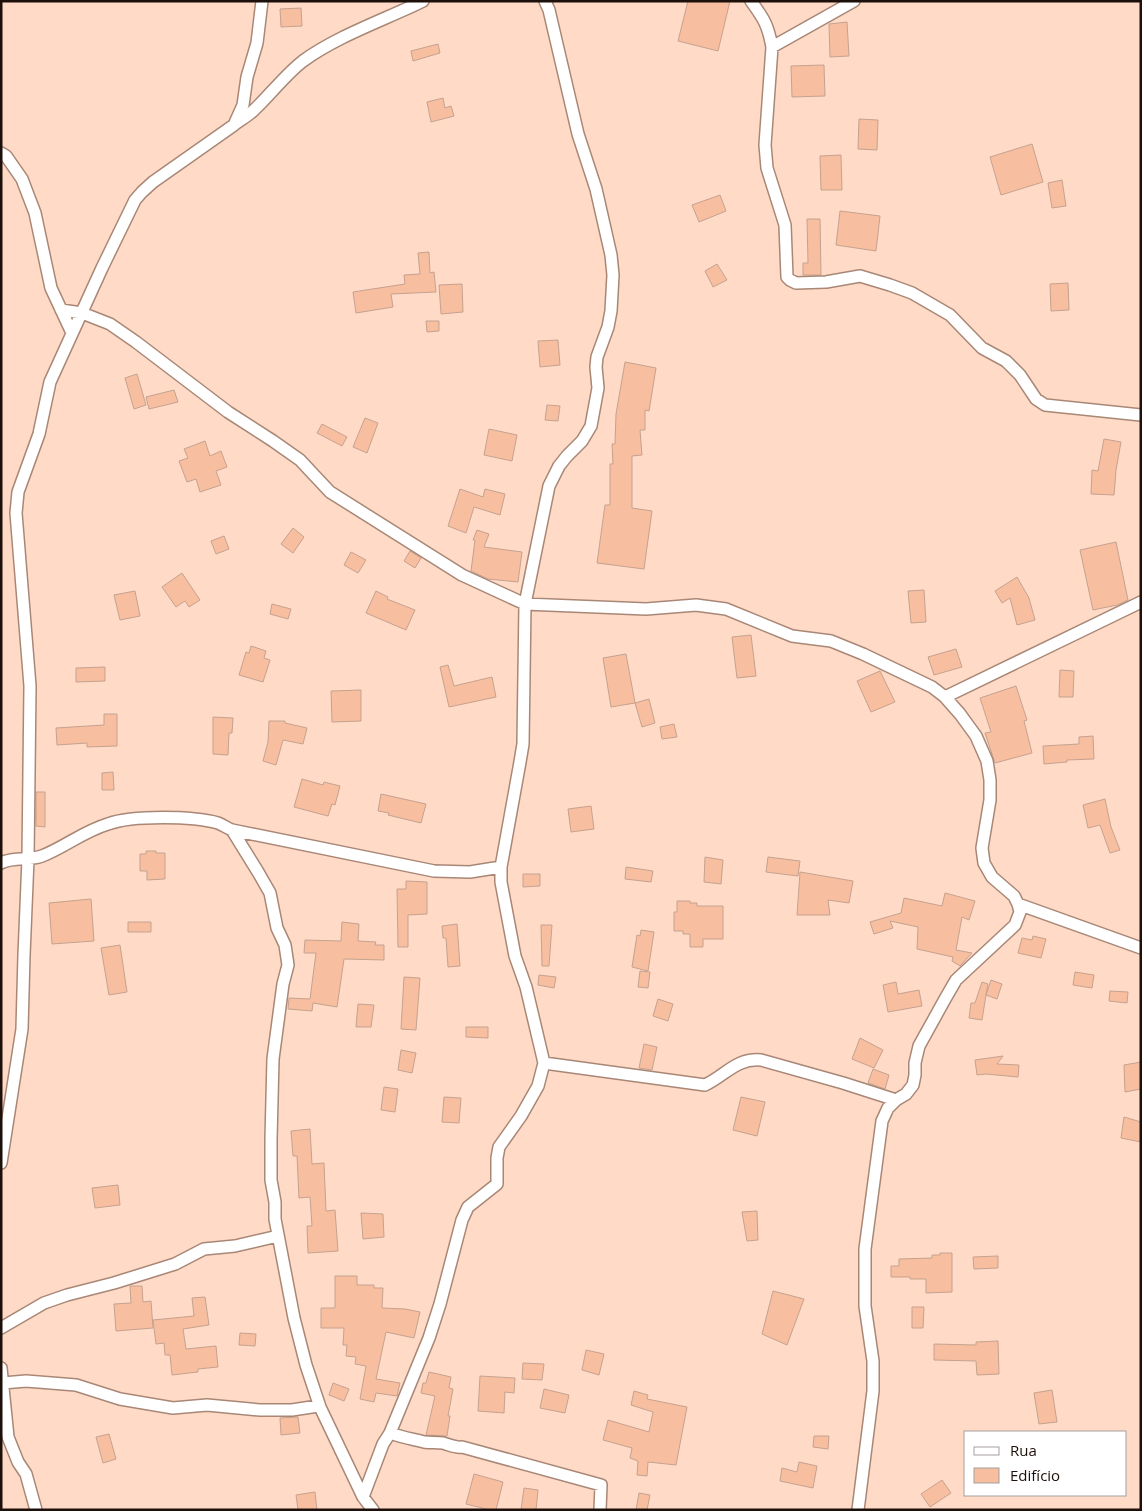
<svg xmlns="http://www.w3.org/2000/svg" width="1142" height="1511" font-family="'Open Sans',sans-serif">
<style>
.building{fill:#f7be9f;stroke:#c5a290}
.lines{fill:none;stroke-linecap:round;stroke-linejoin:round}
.minor-casing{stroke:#a98776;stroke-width:14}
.minor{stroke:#fff;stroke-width:11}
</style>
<rect width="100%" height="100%" fill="#ffdac7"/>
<path class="building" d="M688,1h42l-12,50 -40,-10z
M301,8l1,18 -21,1 -1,-18z
M847,22l2,34 -19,1 -1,-33z
M438,44l2,9 -27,8 -2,-10z
M824,65l1,31 -33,1 -1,-31z
M443,98l2,10 6,-2 3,10 -23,6 -4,-20z
M859,119l19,1 -1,30 -19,-1z
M1032,144l11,38 -42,13 -11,-38z
M841,155l1,35h-21l-1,-34z
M1062,180l4,26 -14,2 -4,-25z
M720,195l6,16 -27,11 -7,-17z
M840,211l40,5 -4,35 -40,-6z
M807,219h13l1,56h-18v-12h5z
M429,252l1,21 4,-1 2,20 -45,2 2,13 -37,6 -3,-21 52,-8 -1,-9 16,-1 -2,-21z
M717,264l10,16 -14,7 -8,-16z
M1068,283l1,27 -18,1 -1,-27z
M462,284l1,28 -22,2 -2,-29z
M426,321h13v10l-12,1z
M558,340l2,25 -20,2 -2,-26z
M625,362l31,6 -7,43 -4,-1v20h-5l2,25 -10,1v52l20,3 -8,58 -47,-6 8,-58h5v-41h3l-1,-20h3l1,-30z
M137,374l9,31 -12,4 -9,-31z
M174,390l4,12 -29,7 -3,-12z
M547,405l13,1 -2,15 -13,-1z
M365,418l13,5 -11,30 -14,-6z
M322,424l25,13 -5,9 -25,-13z
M489,429l28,6 -5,26 -28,-6z
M1104,439l17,3 -5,28 -2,25 -23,-1 1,-24 6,1z
M205,441l5,15 11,-5 6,16 -11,4 5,14 -21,7 -4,-13 -9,3 -8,-21 9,-3 -4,-9z
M460,489l23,8 2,-8 20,5 -5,21 -26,-8 -8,26 -18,-7z
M293,528l11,9 -11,16 -12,-9z
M477,530l12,4 -5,13 38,5 -4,30 -30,-3 -17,-8 4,-31h-2z
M224,536l5,13 -13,5 -5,-13z
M1116,542l12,58 -11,5 -24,5 -13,-60z
M410,551l11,7 -6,10 -11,-7z
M351,552l15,8 -8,13 -14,-8z
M182,573l18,27 -11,7 -4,-6 -9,6 -14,-20z
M1017,577l12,21 6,22 -18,5 -7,-27 -8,5 -7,-12z
M924,590l2,32 -15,1 -3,-32z
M135,591l5,25 -20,4 -6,-25z
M376,591l12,6 -1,2 28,11 -9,20 -40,-17z
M272,604l19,5 -3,10 -18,-5z
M751,635l5,41 -19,2 -5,-41z
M251,646l15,5 -2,7 6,2 -7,22 -24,-7 7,-23 3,1z
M956,649l6,18 -28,8 -6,-18z
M626,654l9,49 -24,4 -8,-49z
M448,665l6,21 38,-9 4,20 -47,10 -9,-40z
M105,667v14l-29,1v-14z
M1060,670l14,1 -1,26h-14z
M880,671l15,31 -24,10 -14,-31z
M1016,686l11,34 -3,1 8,32 -37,10 -10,-30 6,-1 -11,-34z
M361,690v31l-29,1 -1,-31z
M649,699l6,24 -13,4 -7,-24z
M104,714h13v32l-30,1v-4l-30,2 -1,-17 48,-3z
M213,717l20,1 -1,15h-3l-1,22 -15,-1z
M269,721h16v2l22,5 -4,16 -20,-4 -7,25 -13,-4 5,-19z
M674,724l3,13 -15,2 -2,-12z
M1093,736l1,23 -27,1v2l-23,2 -1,-18 36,-2v-7z
M113,772l1,18h-12v-17z
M302,779l21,6 1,-3 16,4 -5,19 -3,-1 -4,12 -34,-9z
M36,792h9v35l-9,-1z
M381,794l45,10 -5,19 -33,-8 1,-2 -11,-2z
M1105,799l6,28 9,23 -10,3 -10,-28 -12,3 -5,-23z
M591,806l3,23 -23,3 -3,-23z
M146,851h10v2h9v26l-18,1v-9h-7v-17h6z
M705,857l18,3 -2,24 -17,-2z
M768,857l32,4 -2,15 -32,-4z
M626,867l27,4 -2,11 -26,-3z
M800,872l53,9 -4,22 -21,-3 2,15h-33z
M523,874h17v12l-17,1z
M406,881l21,1v32l-19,1v32h-10l-1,-58h9z
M945,893l30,8 -6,19 -7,-3 -6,33 16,3 -12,13 -8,-5 1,-4 -36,-8 1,-22 -28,-6 3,7 -19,6 -4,-12 31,-9 3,-15 38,8z
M91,899l3,42 -42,3 -3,-41z
M677,901h13v2h7v3h26v33h-20v8h-13v-13h-7v-3h-9v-19h3z
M128,922h23v10h-23z
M342,922l17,2 -1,17 18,1 -1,3h9v15l-40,-1 -7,48 -24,-4 -1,8 -24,-2 1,-11 21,1 6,-46h-12l1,-13 36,1z
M457,924l3,42 -12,1 -2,-29h-3l-1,-12z
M541,925h11l-3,41h-7z
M641,930l13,2 -6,39 -16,-4 5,-32 3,1z
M1033,936l13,3 -5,19 -23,-5 4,-15 10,2z
M120,945l7,47 -18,3 -8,-47z
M640,971l10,1 -2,16 -10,-1z
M1075,972l19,3 -2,13 -19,-3z
M539,975l17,2 -2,11 -16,-3z
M404,977l16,1 -4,52 -15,-1z
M991,980l11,4 -5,15 -11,-4 -4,25 -13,-2 2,-15h4l7,-21 6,2 -2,11z
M896,982l2,12 21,-4 3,16 -34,6 -5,-27z
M1110,991l18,1 -1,11 -18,-2z
M658,999l15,5 -5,17 -15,-5z
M358,1004l16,1 -3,22h-15z
M466,1027h22v11l-22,-1z
M860,1038l23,12 -9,18 -22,-9z
M644,1044l13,3 -5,23 -13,-2z
M401,1050l15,3 -4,20 -14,-3z
M1003,1056l-6,8 22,1 -1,12 -32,-3 -9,1 -2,-15z
M1141,1062v27l-16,3 -1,-27z
M873,1069l16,6 -4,14 -17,-6z
M384,1087l14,2 -3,23 -14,-2z
M444,1097l17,1 -2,25 -17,-1z
M741,1097l24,5 -8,34 -24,-6z
M1124,1117l17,5v20l-20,-4z
M310,1129l2,35 12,-1 2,48 9,-1 3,41 -30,2 -1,-27h5l-2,-29 -11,1 -2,-42h-4l-2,-25z
M118,1185l2,20 -25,3 -3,-20z
M757,1211l1,29 -11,1 -5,-29z
M361,1213l22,1 1,23 -21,2z
M940,1253h12v39l-26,1v-14h-16v-2h-19v-11h8v-7l33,-1v-3h8z
M998,1256v12l-24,1 -1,-12z
M335,1276h22v9h17v3h9l-1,20 23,1 15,3 -6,26 -28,-6 -10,47 24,4 -3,13 -21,-3 -2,9 -14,-3 6,-33 -11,-2 1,-7 -10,-1 1,-11h-4l1,-17h-23v-20h14z
M130,1286h12l1,16 8,-1 2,27 -37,3 -2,-27 17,-1z
M773,1291l31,8 -17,46 -25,-11z
M205,1297l4,28 -26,4 3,20 30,-3 2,21 -20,2v3l-26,3 -2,-20h-5l-1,-12 -8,1 -3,-24 41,-4 -2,-18z
M912,1307h12l-1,21h-11z
M240,1333l16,1 -1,12 -16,-1z
M998,1341l1,33 -22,1 -1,-14 -42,-1v-16l42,1v-3z
M586,1350l18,4 -5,21 -17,-5z
M523,1363l21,1 -2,16 -20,-1z
M429,1372l22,5 -2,11 4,1 -5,27h2l-3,20 -21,-1 9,-39 -14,-3 2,-10h3z
M480,1376l35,2 -1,15 -9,-1 -1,21 -26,-2z
M333,1383l16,6 -5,12 -15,-6z
M544,1389l25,6 -4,18 -25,-5z
M1052,1390l5,32 -18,2 -5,-31z
M634,1391l14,4 -1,4 40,8 -11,58 -28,-3 -1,14 -10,-1 1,-14 -8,-3 2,-10 -29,-8 5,-20 41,12 4,-20 -22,-7z
M298,1417l2,16 -19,2 -1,-17z
M109,1434l7,25 -13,4 -7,-26z
M814,1436h15l-1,13 -15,-2z
M799,1462l18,4 -4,22 -33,-7 2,-13 15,4z
M474,1474l29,8 -7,28h-6l-24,-6z
M942,1480l9,13 -21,14 -9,-13z
M524,1488l14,2 -2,20h-15z
M315,1492l2,18h-19l-2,-15z
M639,1493l11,2 -3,15h-11z"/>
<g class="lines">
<g class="minor-casing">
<path id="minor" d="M751,1c13,18 17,24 21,46l-7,98 2,23 18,57 2,52 3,3 6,3 30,-1 34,-6 30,9 22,8 38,22 32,33 24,13 14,14 16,24 9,6 96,10
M772,47l82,-46
M235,124c7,-5 14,-9 19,-14 17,-16 31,-35 49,-49 34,-25 81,-41 120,-60
M1,153l5,3 16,23 13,34 16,75 21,45
M61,310l21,3 28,11 26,18 92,70 45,29 27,19 30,32 132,83 63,29 121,5 50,-4 30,4 66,27 39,5 32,13 69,33 13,10 15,17 16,22 11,25 3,19v20l-8,48 2,15 8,14 22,19 4,8 2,8 -5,13 -59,55 -11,19 -26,47 -4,17v12l-2,10 -7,9 -10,6 -8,8 -6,13 -17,128v57l8,55v30l-15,119
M945,697l196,-95
M232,830l26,42 12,21 7,35 8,17 3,20 -5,19 -10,75 -2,80v41l4,22v17l19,99 12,47 14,42 43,90 10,13
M1,863c13,-7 28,-2 41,-7 23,-9 42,-25 66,-32 24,-9 85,-8 110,-1 5,2 9,5 14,7l202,41 36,1 31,-5
M1018,904l123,44
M544,1063l161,22c21,-10 31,-27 56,-25l82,23 53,17
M1,1163l21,-134 2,-74 4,-96 2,-173 -14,-173 2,-21 21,-58 11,-52 52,-114 33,-68 7,-8 11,-10 81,-57 9,-20 4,-28 10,-34 5,-42
M1,1328l43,-25 23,-8 47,-12 61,-19 29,-15 31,-3 43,-10
M1,1368l7,69 10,25 8,12 10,36
M3,1383l23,-2 50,4 44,14 53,9 34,-3 53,5h32l26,-4 2,1
M390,1433c11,4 22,6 34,9 6,1 13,0 19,1 7,2 12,5 19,4l139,38 -1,25
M363,1497l20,-53 7,-11 39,-95 11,-34 22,-84 6,-13 29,-23v-26l2,-11 22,-31 17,-30 6,-23 -18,-76 -11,-31 -14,-74v-15l19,-105 3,-18 2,-140 24,-118 10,-20 8,-10 15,-15 9,-15 7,-38 -2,-21 1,-10 11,-30 3,-16 2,-36 -2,-20 -15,-66 -18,-55 -29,-124 -4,-9"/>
</g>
<use href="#minor" class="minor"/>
</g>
<rect width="1142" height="1511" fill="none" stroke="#1d100a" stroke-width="5"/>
<rect x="964" y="1431" width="162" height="65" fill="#ffffff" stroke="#a59f9d"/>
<rect x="974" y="1447" width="25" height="8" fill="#ffffff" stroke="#a59f9d"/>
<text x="1010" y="1456" font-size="15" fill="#1d100a">Rua</text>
<rect x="974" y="1468" width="25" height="15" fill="#f7be9f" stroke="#a59f9d"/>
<text x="1010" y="1481" font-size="15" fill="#1d100a">Edifício</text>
</svg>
